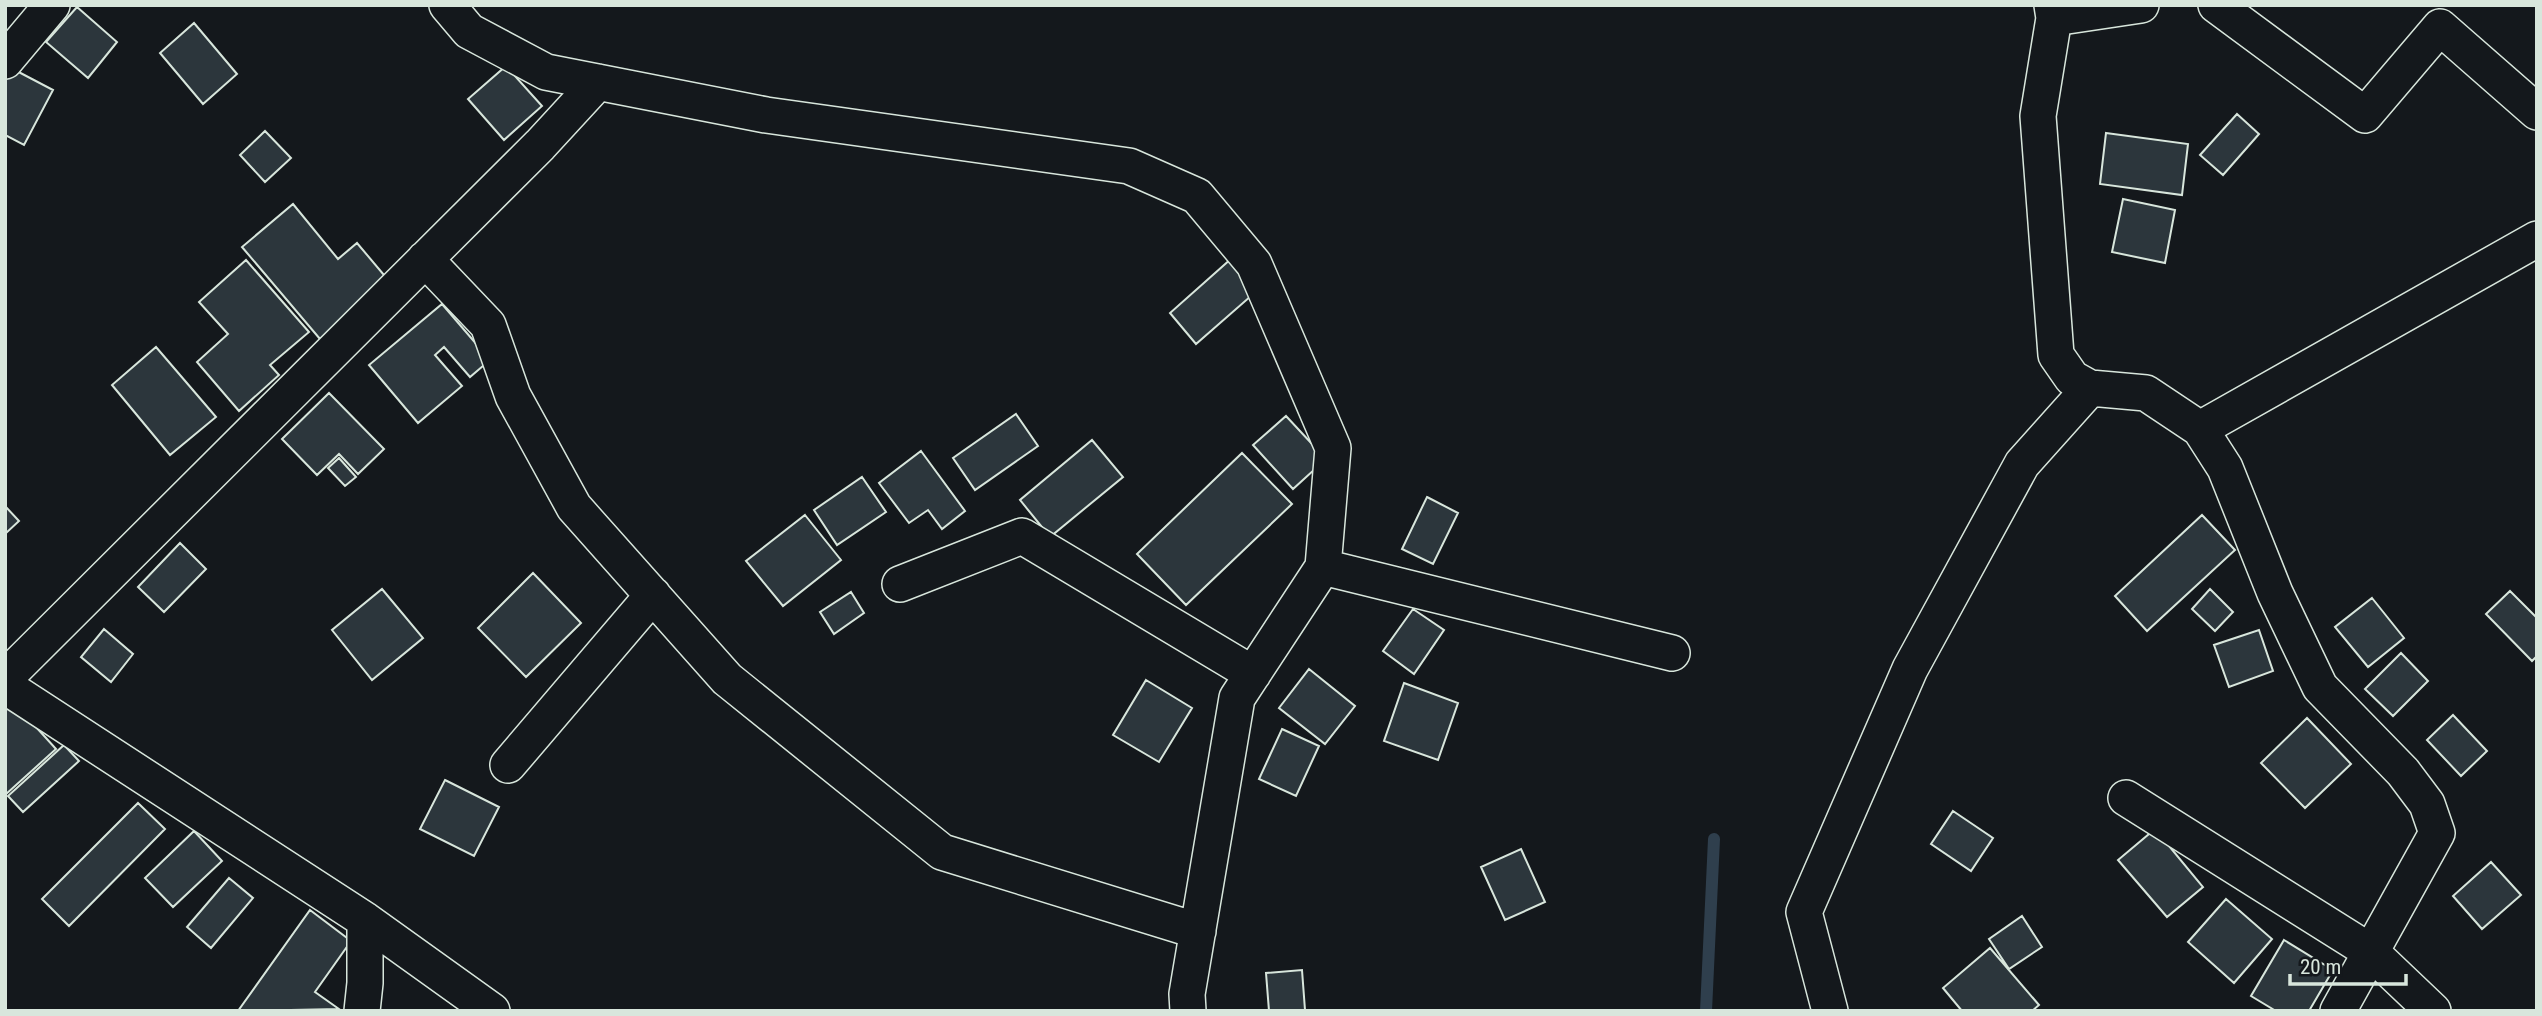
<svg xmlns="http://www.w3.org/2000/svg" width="2542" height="1016" font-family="'Roboto Condensed',sans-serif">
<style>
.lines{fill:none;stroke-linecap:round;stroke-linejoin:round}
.stream{stroke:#2f3f4d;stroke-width:12}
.building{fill:#2c363c;stroke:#d8e6dc;stroke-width:2}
.street-casing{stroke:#d8e6dc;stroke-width:38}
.street{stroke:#14181c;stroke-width:35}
</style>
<rect width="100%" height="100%" fill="#14181c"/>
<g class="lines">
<path class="stream" d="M1706,1011l8,-172"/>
</g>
<path class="building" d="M77,7l40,35 -29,36 -42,-36z
M194,23l43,51 -34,30 -43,-51z
M506,66l36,40 -38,34 -36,-41z
M11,68l42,22 -29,55 -19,-10v-57z
M2237,114l22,20 -36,41 -23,-20z
M265,131l26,27 -26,24 -25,-27z
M2106,133l82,11 -6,51 -82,-11z
M2123,199l52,11 -10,53 -53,-11z
M293,204l45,55 19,-16 32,38 -69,58 -78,-92z
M1232,258l27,31 -63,55 -26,-31z
M246,260l63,72 -39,33 9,10 -40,36 -42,-49 31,-28 -29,-32z
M442,304l48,56 -20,17 -26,-30 -9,8 27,31 -44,37 -49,-58z
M156,347l60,70 -46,38 -58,-70z
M329,393l55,56 -26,25 -19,-20 -22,21 -35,-36z
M1016,414l22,32 -63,44 -22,-32z
M1286,416l40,43 -33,30 -40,-44z
M1092,440l31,37 -73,60 -30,-37z
M921,451l44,60 -23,18 -14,-19 -19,13 -30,-40z
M1242,453l50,51 -106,101 -49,-51z
M339,458l17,19 -11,9 -17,-18z
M862,477l24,35 -49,33 -23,-35z
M1427,497l31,16 -25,51 -31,-15z
M5,506l14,15 -14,13z
M805,515l36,45 -58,46 -37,-45z
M2202,515l33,35 -88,81 -32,-35z
M180,543l26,26 -42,43 -26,-25z
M533,573l48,50 -55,54 -48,-49z
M382,589l41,49 -51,42 -40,-50z
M2210,589l23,23 -18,19 -23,-22z
M2510,591l27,27v38l-5,5 -46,-47z
M851,592l13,21 -30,21 -14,-22z
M2372,598l32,40 -36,29 -33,-40z
M1413,609l31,21 -30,44 -31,-23z
M104,629l29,25 -22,28 -30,-25z
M2259,630l14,41 -44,16 -15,-42z
M2401,653l27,28 -35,35 -28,-27z
M1309,669l46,37 -30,38 -46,-36z
M1146,680l46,28 -33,54 -46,-27z
M1404,683l54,20 -20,57 -54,-19z
M6,694l50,55 -51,46v-100z
M2453,715l34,36 -26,25 -34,-36z
M2307,718l44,46 -46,44 -44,-45z
M1282,729l37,17 -23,50 -37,-17z
M64,745l15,16 -56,51 -15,-16z
M445,780l54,27 -25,49 -54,-27z
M138,803l27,26 -96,97 -27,-27z
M1953,811l40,27 -22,33 -40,-27z
M2155,829l48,58 -36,30 -49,-57z
M194,831l28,30 -49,46 -28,-29z
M1521,849l24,53 -40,18 -24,-53z
M2491,862l30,33 -39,34 -29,-33z
M229,878l24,20 -42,50 -24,-21z
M2226,899l46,40 -38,44 -46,-41z
M310,910l41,31 -36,51 24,17 -101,2z
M2022,916l20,31 -33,22 -20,-30z
M2284,940l49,30 -24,41h-33l-25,-15z
M1990,948l49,57 -7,6h-70l-19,-23z
M1302,970l3,40 -36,1 -3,-38z"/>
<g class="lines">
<g class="street-casing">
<path id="street" d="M447,5l22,26 77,41 220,43 363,51 68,30 57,68 79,184 -10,119 -86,131 -50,296 1,17
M2052,5l2,13 -16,98 18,239 16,23 18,10 56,5 54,36 25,39 50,125 45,94 83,85 24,32 10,29 -99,178
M2216,5l149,110 75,-88 97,85
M2054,18l87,-13
M5,61l47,-56
M425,259l63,66 25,71 61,111 153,172 215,173 256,79
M2200,429l337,-190
M1323,567l349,86
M900,584l122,-48 231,138
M5,678l535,-533 58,-63
M5,686l360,234 127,91
M508,765l145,-170
M2126,798l245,154 62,59
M362,1011l3,-28v-63
M1830,1011l-26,-99 106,-243 112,-205 68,-76"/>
</g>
<use href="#street" class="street"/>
</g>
<rect width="2542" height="1016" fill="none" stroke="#d8e6dc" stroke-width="14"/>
<path d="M2290 974v10h116v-10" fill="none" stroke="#d8e6dc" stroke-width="3.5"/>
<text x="2300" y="974" font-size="21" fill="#d8e6dc" stroke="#14181c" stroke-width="5" paint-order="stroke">20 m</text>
</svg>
